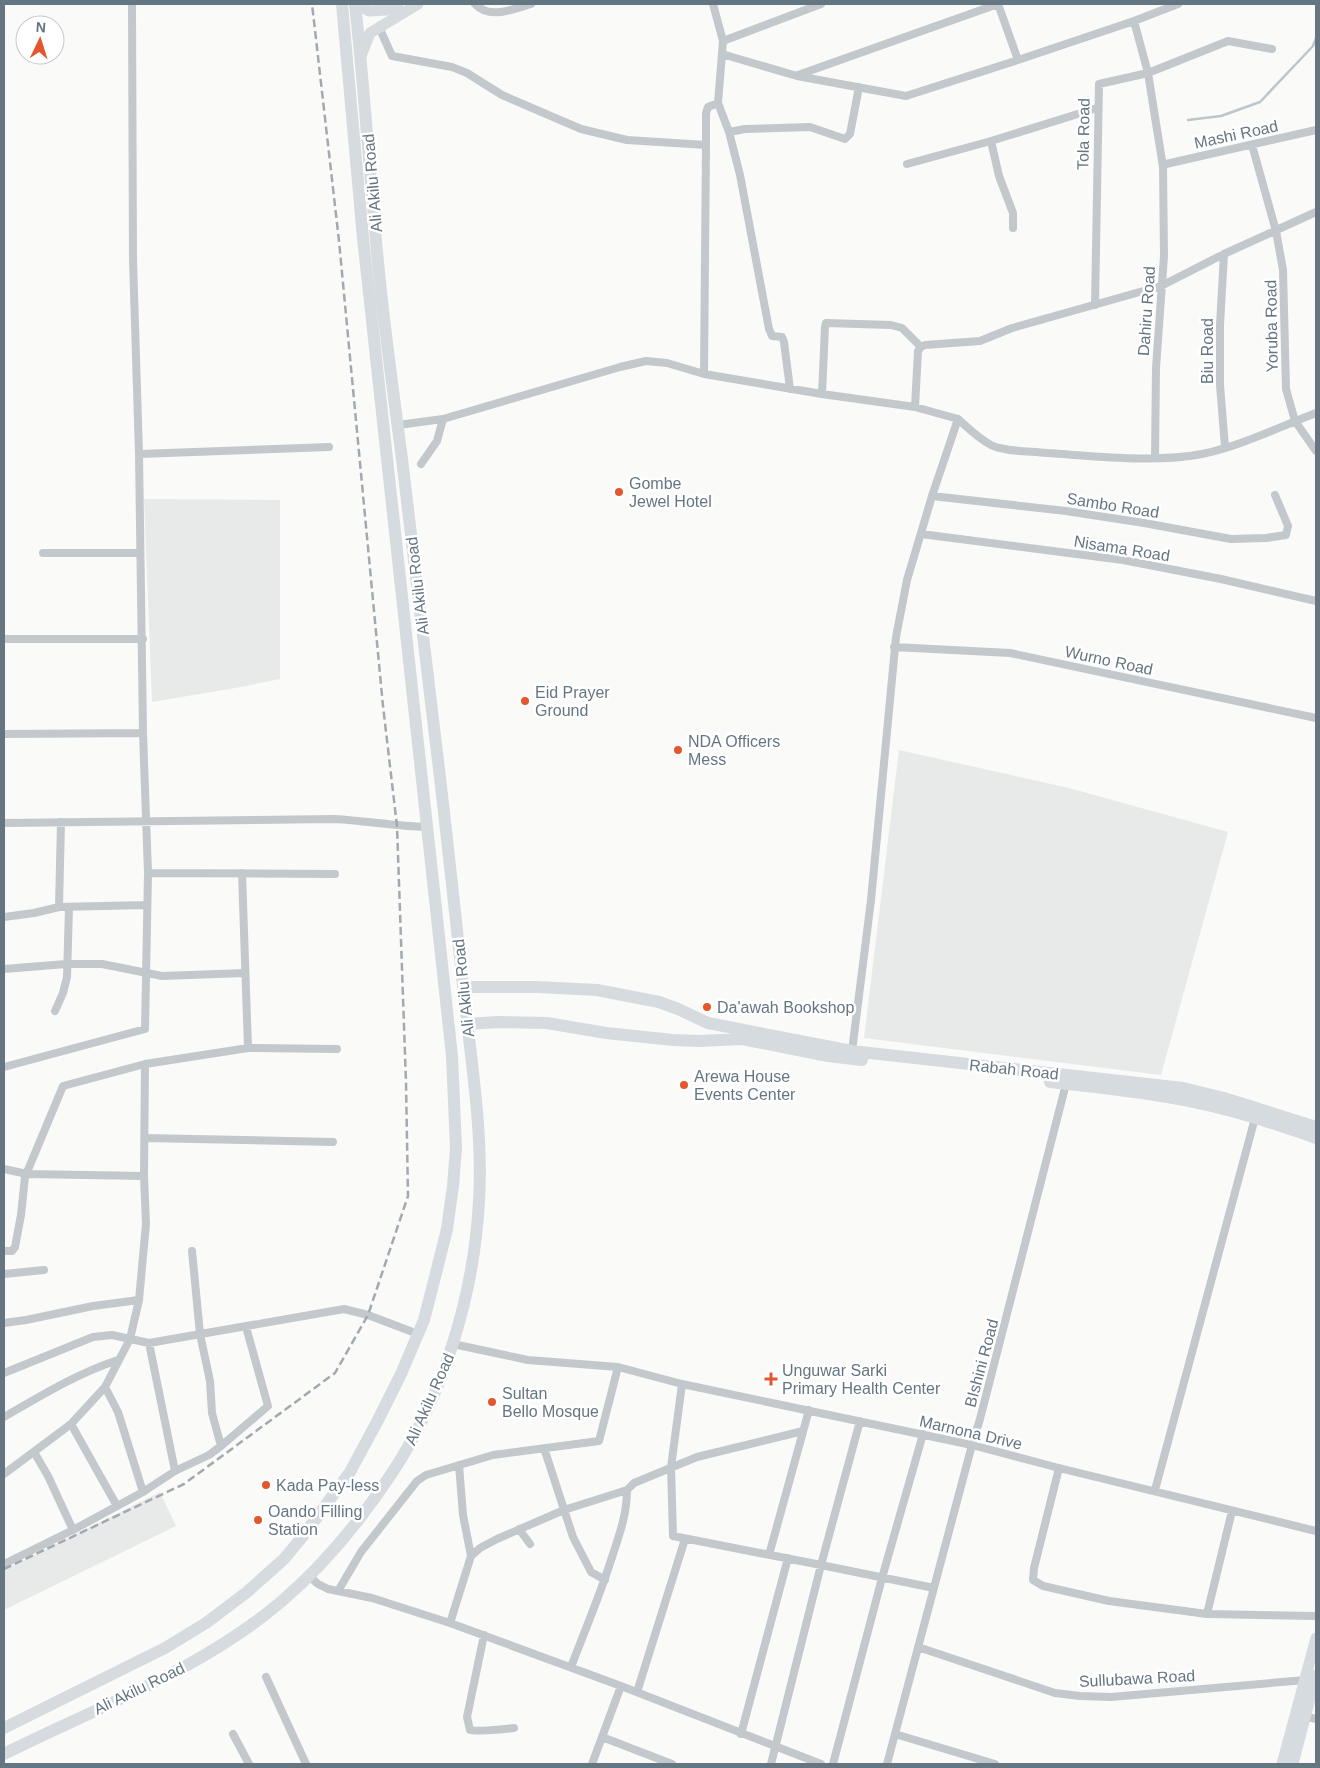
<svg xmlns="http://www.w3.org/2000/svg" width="1320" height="1768" font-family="Helvetica,sans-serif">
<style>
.built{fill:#e8e9e9}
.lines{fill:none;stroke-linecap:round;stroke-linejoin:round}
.stream{stroke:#bbc7cb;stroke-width:2.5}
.street{stroke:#c3c8cc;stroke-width:8}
.secondary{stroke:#d6dbdf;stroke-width:11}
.primary{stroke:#d6dbdf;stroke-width:12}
.rail{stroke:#a2aab0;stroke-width:2.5;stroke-dasharray:8 4;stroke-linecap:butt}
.poi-dot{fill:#e4572e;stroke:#fff;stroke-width:2}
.labels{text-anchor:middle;stroke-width:5;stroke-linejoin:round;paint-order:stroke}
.street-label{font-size:16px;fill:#657683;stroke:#fff}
.poi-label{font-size:16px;fill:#657683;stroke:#fff;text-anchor:start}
</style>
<rect width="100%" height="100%" fill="#fafaf8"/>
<path class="built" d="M144,499l136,1v179l-39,8 -89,15z
M899,750l170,38 159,44 -67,243 -297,-37z
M160,1492l16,34 -172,84v-40z"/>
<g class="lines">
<path class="stream" d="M1188,120l33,-4 39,-14 53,-56 3,-8"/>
<path class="street" d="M475,4c15,16 38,5 56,0
M713,4l10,37 -5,62 11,29 11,43 29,154 3,7 10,1 2,5 6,47
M998,4l20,56
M1134,21l14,52 15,94 1,89 -8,112 -1,89
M379,27l13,29 60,11 15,6 35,22 79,34 46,11 79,5 -2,229
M723,41l98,-37
M722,54l75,22 109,20 112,-36 116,-39 44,-17
M798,75l200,-71
M729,132l16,-3 65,-2 35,12 5,-5 9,-47
M991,141l8,35 14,37v15
M706,145v-32l2,-6 10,-4
M1252,145l24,86 7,39 3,119 9,32 21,30
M907,164l84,-23 106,-33
M1163,167l3,-3 150,-34
M1224,254l-4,71v60l5,62
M1095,305l4,-221 49,-11 80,-32 44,8
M822,394l3,-67 1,-4 65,2 11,3 19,19
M915,407l3,-56 3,-4 4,-2 55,-4 32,-13 149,-42 63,-32 92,-42
M958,419c10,9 21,20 33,26 14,7 39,6 56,8 49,3 107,10 155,1 39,-8 77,-27 114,-41
M398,425l45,-6 177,-52 26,-6 21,2 37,11 118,20 93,13 43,12 -26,77 -25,84 -11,57 -25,263 -19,151
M139,454l190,-7
M421,464l16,-23 6,-22
M932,496l134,15 78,12 87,16 35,-1 20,-3 2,-9 -13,-31
M921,534l202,26 98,19 95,22
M43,553h97
M4,639h139
M894,647l116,6 306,65
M4,734l139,-1
M4,823l331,-4c31,2 61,7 91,8
M148,873l187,1
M242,873l6,175
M59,907l2,-85
M4,917l30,-4 25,-6 88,-2
M4,969l62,-5h36l60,12 83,-3
M55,1011l8,-18 4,-16 2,-70
M4,1067l141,-38 3,-156 -5,-140 -4,-279 -6,-194 -1,-256
M145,1138l188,4
M4,1169l23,5 117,2
M4,1251h8l3,-4 6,-32 4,-38 38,-91 82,-22 103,-16 89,1
M192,1251l8,83 10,47 2,32 9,33
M4,1274l40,-4
M4,1323l22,-3 67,-14 46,-6
M149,1343l26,128
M618,1367l64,17 290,61 87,23 257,63
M4,1373l89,-36 19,-2 37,8 195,-34 24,6 50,19
M682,1384l-11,83 2,69 148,29 113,23
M105,1387l13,25 25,80
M4,1417c36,-21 74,-44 114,-57
M71,1424l46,82
M544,1448l29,89 18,35 14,8
M34,1452l14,24 25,54
M459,1465l4,50 8,41
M1059,1468l-25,100 -1,12 10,6 66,15 98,13 109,2
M4,1474l67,-50 34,-37 25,-48 9,-39 7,-76 -2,-48 1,-112
M1155,1490l100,-372
M519,1529l11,15
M769,1555l40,-145
M4,1564l69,-34 70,-38 32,-21 34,-16 12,-9 47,-40 -22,-79
M309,1576l9,8 10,5 44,9 78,25 171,63 200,78
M338,1591l23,-39 56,-71 9,-6 67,-20 106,-14 19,-74 -90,-7 -75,-16
M1207,1614l25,-103
M450,1623l21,-67 9,-8 17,-9 67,-29 63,-20 7,-7 63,-26 106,-26
M484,1635l-17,82 3,13c7,2 34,-1 44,-2
M918,1647l137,46 25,3 31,1 194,-17
M571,1667c14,-37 30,-74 42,-113 7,-21 14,-41 14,-64
M266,1677l40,87
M637,1692l48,-153
M1303,1716l13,3
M233,1734l16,30
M741,1734l47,-176
M895,1734l100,30
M602,1737l70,27
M592,1764l29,-78
M771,1764l50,-199 39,-144
M833,1764l49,-186 41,-144
M887,1764l85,-319 8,-26 86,-335"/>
<path class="secondary" d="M357,4l12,7 17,-1 12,-6
M361,56l9,-23 48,-29
M1282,1764l34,-126
M1293,1764l23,-89"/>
<path class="primary" d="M463,987h74l60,3 62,12 19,7 30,14 144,28 331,37 41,10 92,29
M467,1024l31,-2 49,1 59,10 67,7 26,1 43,-2 86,17 34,4
M1050,1082c51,6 103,11 152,22 39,8 77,21 114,34
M4,1728l161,-80 41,-25 41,-31 37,-33 19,-23 47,-64 27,-50 24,-48 23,-54 11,-43 12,-48 6,-43 3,-38 -4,-92 -89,-818 -21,-234
M4,1754c94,-47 197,-84 278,-153 43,-37 79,-81 110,-128 52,-79 82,-178 87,-272 4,-66 -7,-133 -14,-198 -10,-89 -19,-178 -30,-267 -11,-92 -22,-185 -33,-277 -7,-53 -14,-105 -20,-158 -11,-99 -16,-198 -27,-297"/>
<path class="rail" d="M4,1569l180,-85 151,-111 33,-58 40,-119 -2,-113 -9,-257 -14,-120 -44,-465 -27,-237"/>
</g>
<g class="poi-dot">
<circle cx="619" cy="492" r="5"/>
<circle cx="525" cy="701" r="5"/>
<circle cx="678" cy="750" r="5"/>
<circle cx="707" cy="1007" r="5"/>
<circle cx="684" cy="1085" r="5"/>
<path d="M768.5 1371.5h5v5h5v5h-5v5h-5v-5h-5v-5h5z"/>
<circle cx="492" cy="1402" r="5"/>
<circle cx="266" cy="1485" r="5"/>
<circle cx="258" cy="1520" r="5"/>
</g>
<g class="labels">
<g class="street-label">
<text transform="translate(1083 134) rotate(-89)" y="6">Tola Road</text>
<text transform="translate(1236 134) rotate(-12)" y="6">Mashi Road</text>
<text transform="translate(372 183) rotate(-95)" y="6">Ali Akilu Road</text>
<text transform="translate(1146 311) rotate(-86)" y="6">Dahiru Road</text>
<text transform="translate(1271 326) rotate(-91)" y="6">Yoruba Road</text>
<text transform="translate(1207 351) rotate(-90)" y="6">Biu Road</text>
<text transform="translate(1113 505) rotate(9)" y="6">Sambo Road</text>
<text transform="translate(1122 548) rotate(9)" y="6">Nisama Road</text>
<text transform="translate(417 586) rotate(-97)" y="6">Ali Akilu Road</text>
<text transform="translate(1109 660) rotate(12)" y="6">Wurno Road</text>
<text transform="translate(463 988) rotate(-96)" y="6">Ali Akilu Road</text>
<text transform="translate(1014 1069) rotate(6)" y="6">Rabah Road</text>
<text transform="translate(981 1363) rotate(-75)" y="6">BIshini Road</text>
<text transform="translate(429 1399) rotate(-66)" y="6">Ali Akilu Road</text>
<text transform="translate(971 1432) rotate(13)" y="6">Marnona Drive</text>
<text transform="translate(1137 1678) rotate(-3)" y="6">Sullubawa Road</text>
<text transform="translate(139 1688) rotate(-26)" y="6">Ali Akilu Road</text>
</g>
<g class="poi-label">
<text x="629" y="489">Gombe<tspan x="629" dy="18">Jewel Hotel</tspan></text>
<text x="535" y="698">Eid Prayer<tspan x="535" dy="18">Ground</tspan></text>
<text x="688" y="747">NDA Officers<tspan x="688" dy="18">Mess</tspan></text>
<text x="717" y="1013">Da'awah Bookshop</text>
<text x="694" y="1082">Arewa House<tspan x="694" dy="18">Events Center</tspan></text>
<text x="782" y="1376">Unguwar Sarki<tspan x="782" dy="18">Primary Health Center</tspan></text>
<text x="502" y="1399">Sultan<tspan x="502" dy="18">Bello Mosque</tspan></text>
<text x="276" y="1491">Kada Pay-less</text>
<text x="268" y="1517">Oando Filling<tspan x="268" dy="18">Station</tspan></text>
</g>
</g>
<rect width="1320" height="1768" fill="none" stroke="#657683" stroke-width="10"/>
<g transform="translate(40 40) rotate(4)"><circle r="24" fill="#ffffff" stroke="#c1c8cd"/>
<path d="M0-4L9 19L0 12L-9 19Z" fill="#e4572e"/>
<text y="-8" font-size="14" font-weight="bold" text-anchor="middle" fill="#657683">N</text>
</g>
</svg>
